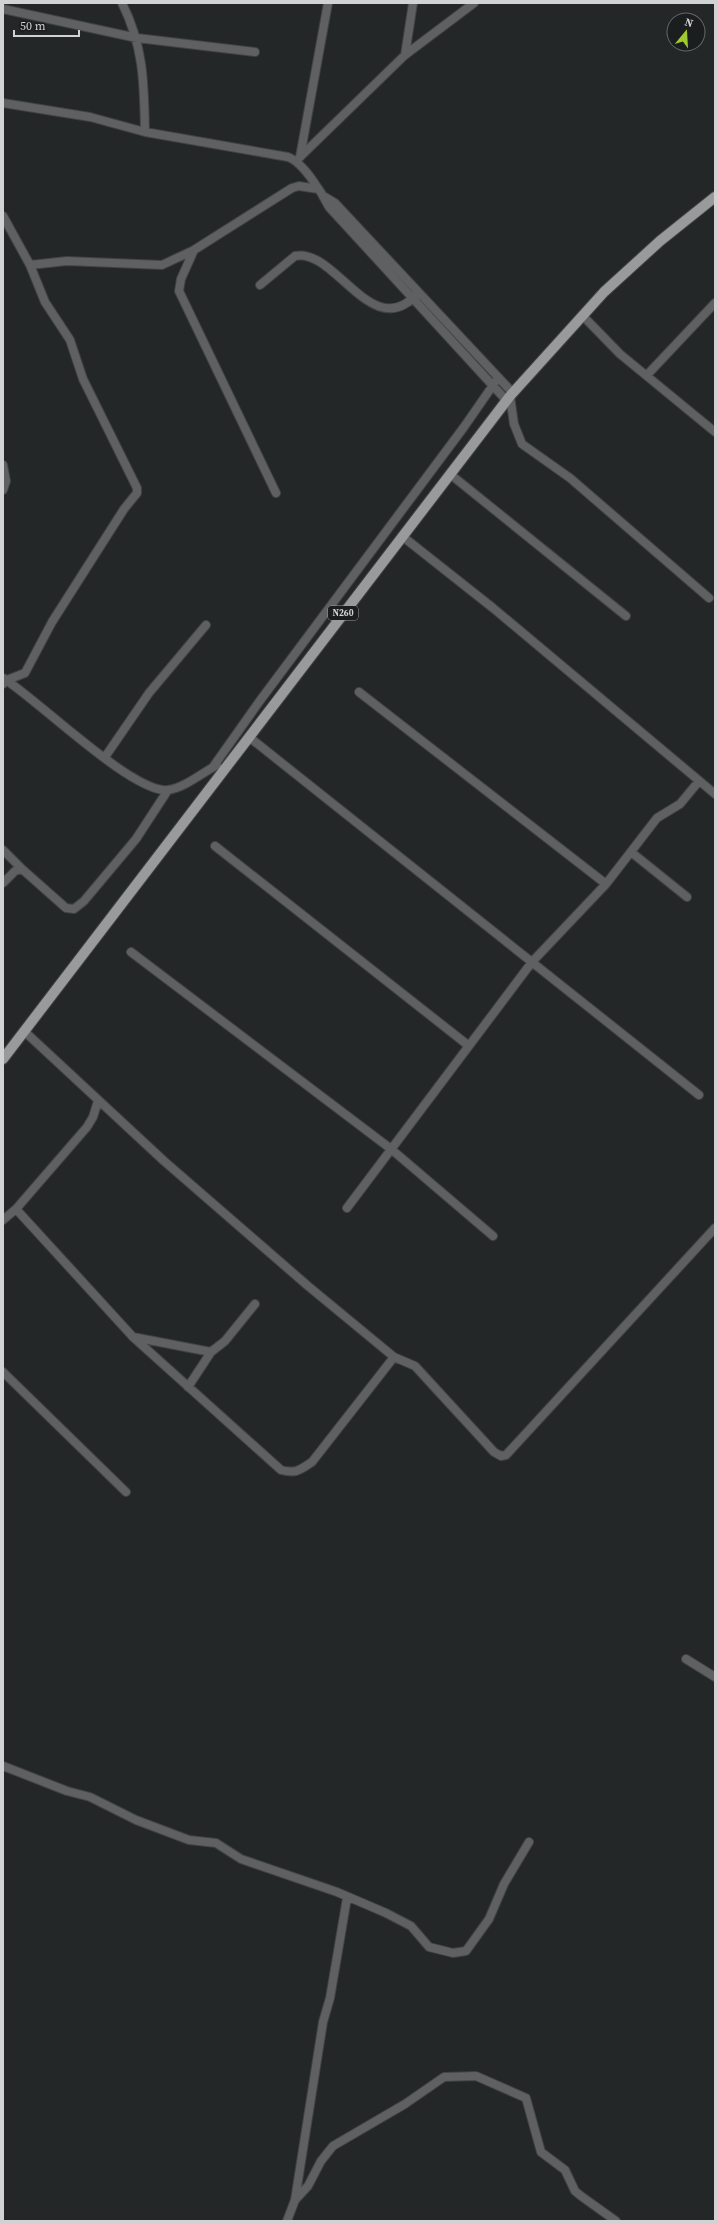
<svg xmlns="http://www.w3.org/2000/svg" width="718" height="2224" font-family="'Source Serif 4',serif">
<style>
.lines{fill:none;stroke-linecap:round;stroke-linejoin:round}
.minor-casing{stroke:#404243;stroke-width:10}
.primary-casing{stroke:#404243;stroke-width:12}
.minor{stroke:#5f6061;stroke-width:8}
.primary{stroke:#989a9c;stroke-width:10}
.labels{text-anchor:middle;stroke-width:3;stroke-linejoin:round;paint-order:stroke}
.shield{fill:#1b1e1f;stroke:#9a9c9d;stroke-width:1}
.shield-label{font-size:9px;font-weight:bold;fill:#d0d2d3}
</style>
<rect width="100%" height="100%" fill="#242728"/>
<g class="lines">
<g class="minor-casing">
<path id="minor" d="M122,3c22,44 22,81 23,129
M3,9l134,29 118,14
M405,55l8,-52
M3,103l87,14 55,15 143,25c15,5 34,36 41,50l178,194
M301,156l104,-101 69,-52
M300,157l28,-154
M325,197l10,6 178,190
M3,216l27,49 15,37 25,38 13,39 54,109v5l-13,16 -72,113 -27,51 -18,7 -4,4
M194,250l-13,29 -2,12 97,202
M30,265l37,-4 95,4 32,-15 98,-62 7,-2 19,3
M260,285l35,-29c40,-9 77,88 122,38
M582,315l38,39 95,78
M647,375l68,-72
M510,396l4,28 8,20 48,34 139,120
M3,465l3,16 -3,9
M450,474l176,142
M402,536l91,72 222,186
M3,678c34,21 130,116 165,112 16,-2 34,-17 49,-25
M359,692l247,192
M249,737l450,358
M105,757l44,-64 57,-68
M213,767l46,-65 205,-275 34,-49
M215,846l254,200
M3,850l19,19
M631,852l56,45
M3,883l12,-12 7,-2 44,39 8,1 10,-8 52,-62 32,-49
M131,952l260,197 102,87
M24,1031l140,130 144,125 86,71 21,9 79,86 7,4 5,-1 209,-227
M347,1208l185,-246 74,-78 51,-66 23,-14 19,-23
M16,1209l117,128 148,133c15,4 19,0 31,-8l82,-105
M3,1220l13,-11 71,-82 6,-10 5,-16
M133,1337l78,15
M3,1372l123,120
M188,1387l23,-35 14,-11 30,-37
M686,1659l29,18
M3,1766l64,25 23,6 46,23 53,20 27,3 25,16 96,33 49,21 25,13 18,21 24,6 13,-2 23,-32 15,-35 25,-42
M295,2200l13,-14 13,-25 12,-15 72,-42 39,-27 32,-1 50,22 15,54 24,18 10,21 6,5 35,25
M287,2221l8,-21 28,-178 7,-24 17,-100"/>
</g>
<g class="primary-casing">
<path id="primary" d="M3,1059l507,-663 94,-104 56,-51 55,-44"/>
</g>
<use href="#minor" class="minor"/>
<use href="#primary" class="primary"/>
</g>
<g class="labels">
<rect class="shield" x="328" y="606" width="30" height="14" rx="3"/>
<g class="shield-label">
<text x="343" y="616">N260</text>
</g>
</g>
<rect width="718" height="2224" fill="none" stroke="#d0d2d3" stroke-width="8"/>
<g transform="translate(686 32) rotate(18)"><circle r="19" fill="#1b1e1f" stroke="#636667"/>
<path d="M0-3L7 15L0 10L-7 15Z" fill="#9dca30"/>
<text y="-6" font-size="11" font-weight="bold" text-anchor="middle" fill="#d0d2d3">N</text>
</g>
<path d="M14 30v6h65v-6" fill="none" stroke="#d0d2d3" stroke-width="2"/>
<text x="20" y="30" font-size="12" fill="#d0d2d3" stroke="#1b1e1f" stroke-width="3" paint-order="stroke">50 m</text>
</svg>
